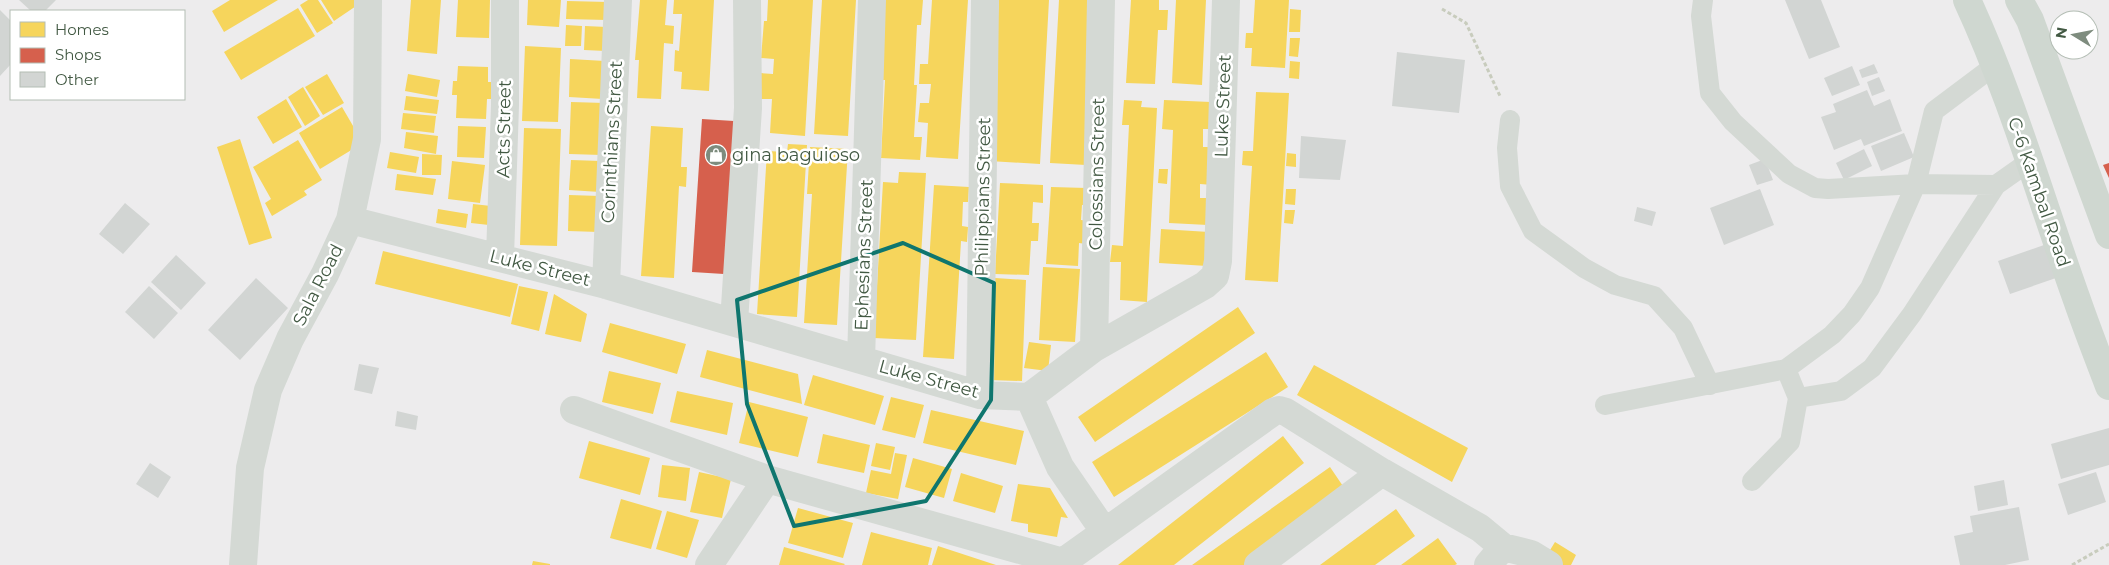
<svg xmlns="http://www.w3.org/2000/svg" width="2109" height="565" font-family="Montserrat,sans-serif">
<style>
.homes{fill:#f6d55c}
.shops{fill:#d6604d}
.building{fill:#d2d5d3}
.lines{fill:none;stroke-linecap:round;stroke-linejoin:round}
.path{stroke:#c8ccbd;stroke-width:3;stroke-dasharray:4 2.5;stroke-linecap:butt}
.service{stroke:#d4d9d4;stroke-width:20}
.minor{stroke:#d4d9d4;stroke-width:28}
.secondary{stroke:#cfd7d0;stroke-width:28}
.marked{fill:none;stroke:#0f766e;stroke-width:4;stroke-linejoin:round}
.labels{text-anchor:middle;stroke-width:5;stroke-linejoin:round;paint-order:stroke}
.street-label{font-size:18px;fill:#425943;stroke:#fff}
.poi-label{font-size:18px;fill:#425943;stroke:#fff;text-anchor:start}
</style>
<rect width="100%" height="100%" fill="#edeced"/>
<path class="homes" d="M230,0h48l-54,32 -12,-21z
M308,0h10l15,23 -16,10 -17,-28z
M321,0h44l-31,21z
M411,0h30l-4,54 -30,-3z
M458,0h32l-1,38 -33,-1z
M528,0h33l-2,27 -32,-2z
M640,0h27l-2,25 9,1 -1,18 -9,-1 -3,56 -24,-1 2,-38h-4z
M674,0h40l-5,91 -28,-2 1,-17 -8,-1 1,-21 4,1 3,-37h-9z
M768,0h45l-8,136 -35,-3 2,-34h-13l1,-26 13,1 1,-15 -13,-1 3,-37h3z
M822,0h34l-8,136 -34,-2z
M879,0h44l-2,25h-4l-3,60h3l-3,52h8l-2,23 -39,-2 4,-78h-8z
M932,0h36l-10,159 -32,-2 2,-34 -10,-1 2,-19h9l2,-19h-12l1,-20h8z
M999,0h50l-9,164 -51,-3z
M1059,0h36l-9,165 -36,-2z
M1131,0h28v10h9l-1,20h-9l-3,54 -29,-1z
M1176,0h30l-4,85 -30,-2z
M1255,0h34l-4,68 -34,-2 1,-18h-7l1,-15h7z
M567,1l41,1 -1,18 -41,-1z
M298,8l17,28 -74,44 -17,-28z
M1290,9l11,1 -1,22h-11z
M566,25l16,1 -1,20h-16z
M585,26l22,1 -1,24 -22,-1z
M1290,38h10l-2,19 -9,-1z
M525,46l36,2 -3,74 -36,-1z
M570,59l35,2 -2,38 -34,-2z
M1290,61l10,1 -1,17 -10,-1z
M458,66l30,1v15h5l-1,17h-5l-1,20 -30,-1 1,-23h-5l1,-14h4z
M327,74l17,29 -21,12 -18,-28z
M408,74l32,6 -3,17 -32,-6z
M303,87l17,29 -15,10 -17,-29z
M1256,92l33,1 -11,189 -33,-2 7,-114 -10,-1 1,-14h10z
M406,96l33,4 -2,14 -33,-4z
M286,99l16,28 -29,17 -16,-27z
M1124,100l18,1 -1,6 16,1 -10,194 -27,-2 1,-38h-11l2,-17 11,1 6,-121h-7z
M1164,100l47,2 -2,27h-6v18h12l-2,38 -13,-1v14h9l-1,27 -39,-2 4,-93 -11,-1z
M571,102l34,1 -3,52 -33,-1z
M342,107l21,36 -43,26 -21,-36z
M403,113l33,3 -2,17 -33,-4z
M458,126l28,1 -2,31 -27,-1z
M651,126l32,2 -2,39h6l-1,20 -7,-1 -5,92 -33,-2z
M524,128l37,1 -4,117 -37,-1z
M406,132l32,4 -2,18 -32,-6z
M240,139l32,99 -23,7 -32,-98z
M298,140l24,40 -18,11 3,4 -35,21 -7,-13 6,-4 -18,-32z
M788,144l19,1 -10,172 -40,-3 10,-163 20,1z
M810,147l38,2 -11,176 -33,-2 8,-129h-5z
M390,152l29,5 -3,16 -29,-5z
M1287,153l9,1v13l-10,-1z
M422,154l20,1 -1,20h-19z
M571,160l30,1 -1,31 -31,-2z
M452,161l33,4 -5,38 -32,-4z
M1159,169h9l-1,15 -9,-1z
M899,172l27,1 -10,167 -42,-2 9,-156 15,1z
M397,174l39,5 -3,16 -38,-5z
M1000,183l43,2v18l-10,-1 -1,21h7l-1,18h-7l-2,34 -34,-1z
M934,185l35,2 -1,15h-5l-1,24 6,1 -1,15 -6,-1 -7,118 -31,-2z
M1051,187l36,1 -1,17h-4l-1,15 7,1 -2,23 -7,-1 -1,23 -32,-2z
M1286,189h10l-1,16 -10,-1z
M569,195l31,1 -1,36 -31,-1z
M473,204l18,2 -2,19 -18,-2z
M438,209l30,5 -2,14 -30,-5z
M1285,210h10l-2,14 -9,-1z
M1161,229l48,3 -2,34 -48,-3z
M383,251l135,33 -8,33 -135,-33z
M1043,267l37,2 -5,73 -36,-2z
M995,278l31,2 -4,101 -32,-1z
M519,286l29,6 -9,39 -28,-7z
M554,294l33,20 -6,28 -36,-8z
M1238,307l17,26 -160,109 -17,-25z
M610,323l76,21 -9,30 -75,-22z
M1029,342l22,3 -3,26 -24,-3z
M707,350l91,24 4,30 -102,-27z
M1266,352l22,35 -174,110 -22,-35z
M1314,365l154,83 -16,34 -155,-87z
M609,371l52,12 -8,31 -51,-12z
M813,375l71,21 -9,29 -71,-20z
M677,391l56,12 -6,32 -57,-13z
M891,397l33,8 -9,33 -33,-8z
M749,402l59,15 -10,40 -59,-14z
M931,410l93,21 -8,34 -93,-22z
M823,434l47,11 -6,28 -47,-10z
M1283,436l21,27 -130,102h-56z
M589,441l61,17 -10,37 -61,-17z
M876,443l19,4 -5,23 -19,-4z
M895,453l12,2 -9,44 -32,-6 5,-23 20,4z
M913,458l39,11 -8,29 -39,-11z
M662,465l28,3 -4,33 -28,-4z
M1330,467l19,28 -97,70h-60z
M699,472l32,7 -9,39 -32,-6z
M961,473l42,13 -8,27 -42,-12z
M1018,484l32,4 18,30 -7,-1 -4,20 -29,-5v-8l-17,-3z
M621,499l41,12 -11,38 -41,-11z
M798,508l55,15 -10,35 -55,-15z
M1396,509l19,27 -40,29h-55z
M667,511l32,9 -12,38 -31,-9z
M871,532l61,16 -4,17h-66z
M1438,538l19,26 -2,1h-54z
M1555,542l21,13 -5,10h-8l-16,-10z
M938,546l58,19h-64z
M784,547l61,17 -1,1h-65z
M533,561l17,3v1h-18z"/>
<path class="shops" d="M702,119l32,2 -10,153 -32,-2z
M2109,163v15l-6,-13z"/>
<path class="building" d="M19,0h37l-11,11h-14z
M1785,0h36l19,47 -31,12z
M0,10l11,11v43l-11,12z
M1397,52l68,8 -6,53 -67,-7z
M1874,64l4,9 -16,5 -3,-8z
M1852,66l8,19 -28,11 -8,-18z
M1879,77l6,14 -13,5 -5,-14z
M1867,90l7,16 16,-7 12,32 -38,15 -3,-7 -27,11 -13,-33 15,-5 -3,-8z
M1904,133l10,24 -33,14 -10,-25z
M1301,136l45,4 -6,40 -41,-2z
M1864,149l8,17 -28,14 -8,-17z
M1765,159l8,21 -16,5 -8,-20z
M1760,189l14,36 -50,20 -14,-37z
M125,203l25,21 -27,30 -24,-20z
M1637,207l19,5 -4,14 -18,-5z
M2044,245l12,33 -46,16 -12,-33z
M176,255l30,28 -25,27 -30,-28z
M256,278l32,30 -48,52 -32,-30z
M149,286l29,27 -24,26 -29,-27z
M359,364l20,4 -7,26 -18,-4z
M397,411l21,5 -2,14 -21,-4z
M2109,428v37l-48,14 -10,-35z
M150,463l21,14 -13,21 -22,-14z
M2096,472l10,30 -38,13 -10,-31z
M2004,480l4,25 -30,6 -4,-25z
M2019,507l10,53 -24,5h-45l-6,-29 19,-4 -3,-16z"/>
<g class="lines">
<path class="path" d="M1442,9l24,14 34,73
M2072,565l37,-21"/>
<path class="service" d="M1703,0l-2,16 9,77 23,29 56,52 26,14 13,1 88,-5 80,1
M1510,120l-3,28 3,38 23,45 51,37 31,17 39,11 29,32 27,57
M1798,398l43,-7 31,-23 40,-54 84,-129 34,-24
M1605,405l181,-36 46,-34 20,-21 18,-26 46,-104 18,-73 60,-45
M1752,481l38,-39 8,-44 -12,-29"/>
<path class="minor" d="M350,220l256,65 374,110 49,2 65,-49 111,-63 10,-9 3,-15 8,-261
M500,257l5,-152v-105
M606,285l12,-285
M734,322l14,-214 -1,-108
M1094,348l7,-348
M861,360l11,-360
M980,395l5,-395
M1029,397l31,70 44,64
M574,410l193,69 296,83 210,-150 6,-2 7,2 96,60 98,56 23,19 -15,18
M1503,547l28,7 18,11
M243,565l7,-97 18,-78 22,-51 35,-65 25,-54 17,-81 1,-139
M709,565l58,-86
M1258,565l124,-93"/>
<path class="secondary" d="M1967,0c45,97 74,200 110,300 10,29 21,57 32,86
M2019,0l11,20 79,215"/>
</g>
<path class="marked" d="M903,243l91,40 -3,117 -65,101 -132,25 -47,-122 -10,-104z"/>
<defs>
<g id="shop-disc" transform="scale(1.125)"><circle r="9.5" fill="#7e8c7e" stroke="#fff"/><path d="M-5-2.5h2.3a2.7 3.5 0 0 1 5.4 0H5L5.5 6h-11ZM-1.5-2.5h3a1.5 2.3 0 0 0-3 0Z" fill="#fff"/></g>
</defs>
<g fill-rule="evenodd">
<use href="#shop-disc" x="716" y="155"/>
</g>
<g class="labels">
<g class="street-label">
<text transform="translate(1223 106) rotate(-88)" y="6">Luke Street</text>
<text transform="translate(504 129) rotate(-89)" y="6">Acts Street</text>
<text transform="translate(612 142) rotate(-87)" y="6">Corinthians Street</text>
<text transform="translate(1097 174) rotate(-89)" y="6">Colossians Street</text>
<text transform="translate(2039 192) rotate(71)" y="6">C-6 Kambal Road</text>
<text transform="translate(983 197) rotate(-89)" y="6">Philippians Street</text>
<text transform="translate(864 255) rotate(-88)" y="6">Ephesians Street</text>
<text transform="translate(540 268) rotate(14)" y="6">Luke Street</text>
<text transform="translate(318 285) rotate(-63)" y="6">Sala Road</text>
<text transform="translate(929 379) rotate(15)" y="6">Luke Street</text>
</g>
<g class="poi-label">
<text x="732" y="161">gina baguioso</text>
</g>
</g>
<rect x="10" y="10" width="175" height="90" fill="#ffffff" stroke="#b3bdb4"/>
<rect x="20" y="22" width="25" height="15" fill="#f6d55c" stroke="#b3bdb4"/>
<text x="55" y="35" font-size="15" fill="#425943">Homes</text>
<rect x="20" y="48" width="25" height="15" fill="#d6604d" stroke="#b3bdb4"/>
<text x="55" y="60" font-size="15" fill="#425943">Shops</text>
<rect x="20" y="72" width="25" height="15" fill="#d2d5d3" stroke="#b3bdb4"/>
<text x="55" y="85" font-size="15" fill="#425943">Other</text>
<g transform="translate(2074 35) rotate(280)"><circle r="24" fill="#ffffff" stroke="#b3bdb4"/>
<path d="M0-4L9 19L0 12L-9 19Z" fill="#7e8c7e"/>
<text y="-8" font-size="14" font-weight="bold" text-anchor="middle" fill="#425943">N</text>
</g>
</svg>
